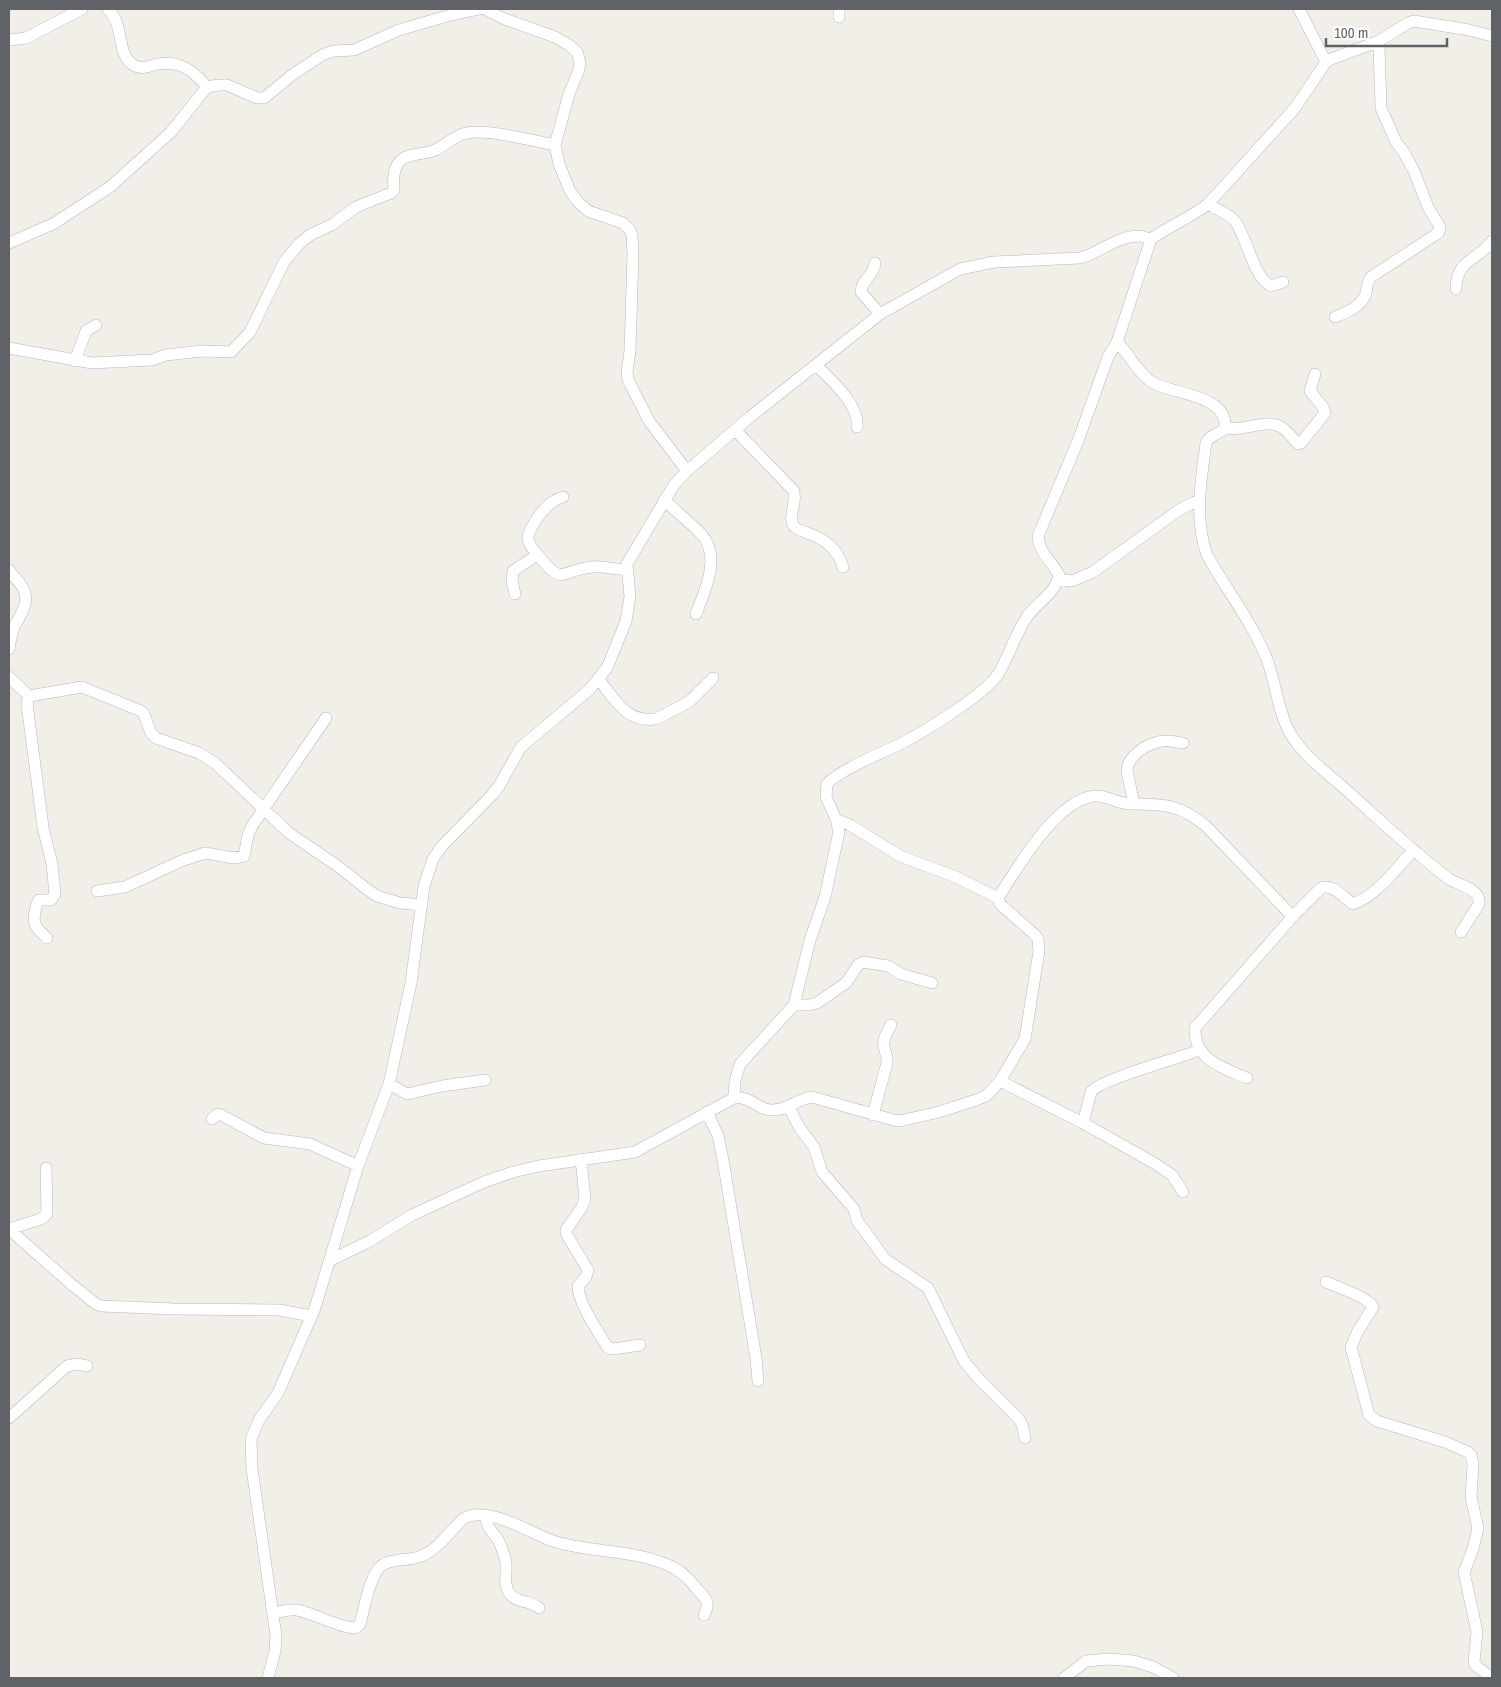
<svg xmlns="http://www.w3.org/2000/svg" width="1501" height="1687" font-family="'Archivo Narrow',sans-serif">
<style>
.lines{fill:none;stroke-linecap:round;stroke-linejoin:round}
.minor-casing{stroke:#b5b8bc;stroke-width:12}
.minor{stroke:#fff;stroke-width:11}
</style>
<rect width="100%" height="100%" fill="#f1efe8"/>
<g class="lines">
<g class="minor-casing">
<path id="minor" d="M108,9c17,17 8,43 24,55 10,7 15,2 26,0 21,-4 36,7 49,23
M485,9l17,9 53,19 14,8 8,7 3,10 -1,8 -10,24 -14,51 4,19 11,27 8,11 10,9 35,12 7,7 2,5 1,19 -3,97 -3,21 1,8 21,41 38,50
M839,9v8
M1299,9l27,53
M9,40l17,-2 56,-29
M1208,204c8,5 21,10 27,17 12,16 18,56 36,65l12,-4
M1151,239l-34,103c12,12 19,28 32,38 18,15 79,12 76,48 -5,6 -16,7 -19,15 -5,37 -12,76 1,112 19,34 44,66 59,102 10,24 11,53 24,76 15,26 43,44 64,64 31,28 62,57 95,82 10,6 32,10 30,25l-18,28
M9,243l44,-19 57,-37 61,-55 36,-45 11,-2h9l30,13h7l28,-23 32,-21 10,-3 20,-1 45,-20 48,-14 32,-7
M875,263c-1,13 -14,17 -14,29l19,22
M1456,289c0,-30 22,-28 36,-48
M1335,317c10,-4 24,-9 30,-21 3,-7 1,-13 6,-19l64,-42 4,-3 1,-5 -12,-20 -14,-36 -11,-20 -7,-9 -15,-34 -2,-62 -2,-4
M9,348l83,15 60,-3 14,-5 36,-4 29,1 19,-20 34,-70 15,-18 11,-9 23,-11 23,-17 35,-14 3,-3c0,-5 -1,-10 0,-15 3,-23 21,-19 39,-24 11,-4 19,-14 30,-17 20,-7 70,7 92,11
M75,361l11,-30 10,-6
M816,365c14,14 44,40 41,62
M1225,428c18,4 41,-10 56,-1 6,4 12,11 17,17l3,-1 24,-30 -2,-6 -13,-16 5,-17
M735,430l58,60c5,10 -5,26 0,35 3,5 9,6 14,8 18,6 30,15 36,34
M563,497c-16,4 -29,24 -35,38 -1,7 5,15 10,20 26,33 22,15 54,12 11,-2 22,4 35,2
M664,500c12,12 27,23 38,35 19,22 3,56 -6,79
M9,570c5,7 14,15 16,23 4,13 -8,26 -12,37 -2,6 -3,13 -4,19
M1058,579l14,2 21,-9 86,-62 20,-10
M515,594l-3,-13 1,-10 24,-16
M9,677l20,19 53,-9 59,24 3,3 7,19 5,5 43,15 16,10 74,70 50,34 29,23 9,6 23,7 22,2
M599,680c17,20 27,43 57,39l33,-17 24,-24
M29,696l-2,8 16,123 9,37 3,30 -4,6h-12c-3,4 -3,7 -4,12 -3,14 2,16 12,26
M1134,804l-7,-33c0,-14 18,-26 31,-29 8,-3 17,0 25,1
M836,819l14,6 50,31 56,21 42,21
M97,891l28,-4 56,-26 24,-8 29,5 10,-2 4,-21 4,-9 74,-108
M1291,918l30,-30c12,-5 23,10 32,16 25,-9 43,-36 61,-54
M794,1005h15l8,-2 29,-20 12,-18 5,-3 25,4 13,8 31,9
M1000,1081l83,42 71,40 18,12 11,17
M389,1084l18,10 35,-8 43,-6
M734,1098l1,-17 5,-17 54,-59 16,-65 15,-43 14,-65 -3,-13 -10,-22 1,-13c14,-15 53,-30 73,-40 22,-11 86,-50 98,-70 11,-17 16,-37 27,-54 9,-16 31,-26 34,-45 -7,-14 -20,-21 -21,-39l40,-95 30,-84 9,-15
M789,1107l10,20 15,20 8,25 32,37 3,12 7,9 21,29 43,29 36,73 13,16 41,41 4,6 3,14
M707,1112l11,24 5,24 33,198 2,23
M873,1115l14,-52c1,-7 -2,-10 -3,-17 -2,-7 4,-15 7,-21
M212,1119l6,-5 3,1 43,23 46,6 48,22
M1083,1123l8,-31c9,-13 87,-33 108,-42
M581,1159l4,40 -3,8 -16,23 1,5 21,35 -2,7 -8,9c0,17 21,47 30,62l5,1 27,-4
M9,1229l62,55 25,20 5,2 73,3 105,1 33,6
M9,1229l32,-10 6,-5 -1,-46
M329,1261l41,-20 42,-26 72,-33 29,-10 26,-6 96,-14 99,-54c18,-2 22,11 37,12 16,1 26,-11 41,-13l85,24 7,-1 35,-8 37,-12 10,-4 14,-15 25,-42 14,-88 -1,-12 -4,-5 -34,-30 -2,-6c19,-30 59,-99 97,-102 12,-1 25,9 37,8 34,0 48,1 74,22l85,89 -2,6 -94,107c-1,32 28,40 52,50
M1326,1282c11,5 42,15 47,25l-15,24 -7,16 18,68 8,6 68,21 23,10 3,3 2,9 -2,33 7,31 -5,21 -9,23 13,60 -3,30 1,3 17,13
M9,1418l58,-52 10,-2 10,2
M486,1516c0,11 6,15 12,24 3,5 5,12 7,18 4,13 -4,26 6,37 8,9 18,4 28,13
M274,1613c7,-1 15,-4 23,-3 17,3 40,17 57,18 3,0 4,-2 6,-4 4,-15 9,-43 18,-55 8,-11 29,-8 41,-12 18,-6 31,-26 44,-38 23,-15 67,14 90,22 37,12 79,8 115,24 11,4 22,15 29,24 9,10 14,12 7,26
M268,1678l7,-27 1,-15 -24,-167 -1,-30 8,-19 19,-27 37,-85 43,-142 31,-82 22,-101 13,-97 9,-27 9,-13 50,-51 7,-9 22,-39 68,-57 18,-22 19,-47 4,-25 -3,-32 47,-79 13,-14 63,-54 130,-103 80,-45 34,-7 86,-4c20,-5 38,-23 60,-22 4,0 7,3 11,3 18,-13 39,-21 57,-35l87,-96 31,-46 5,-3 46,-17 31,-19 6,-2 55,9 23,6
M1064,1678l22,-17 23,-2 25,2 19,6 20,11"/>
</g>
<use href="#minor" class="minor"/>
</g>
<rect width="1501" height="1687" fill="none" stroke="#5f6368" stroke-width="20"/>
<path d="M1326 38v8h121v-8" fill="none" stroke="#5f6368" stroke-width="2.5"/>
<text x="1334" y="38" font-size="15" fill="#5f6368" stroke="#ffffff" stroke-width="4" paint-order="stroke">100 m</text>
</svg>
